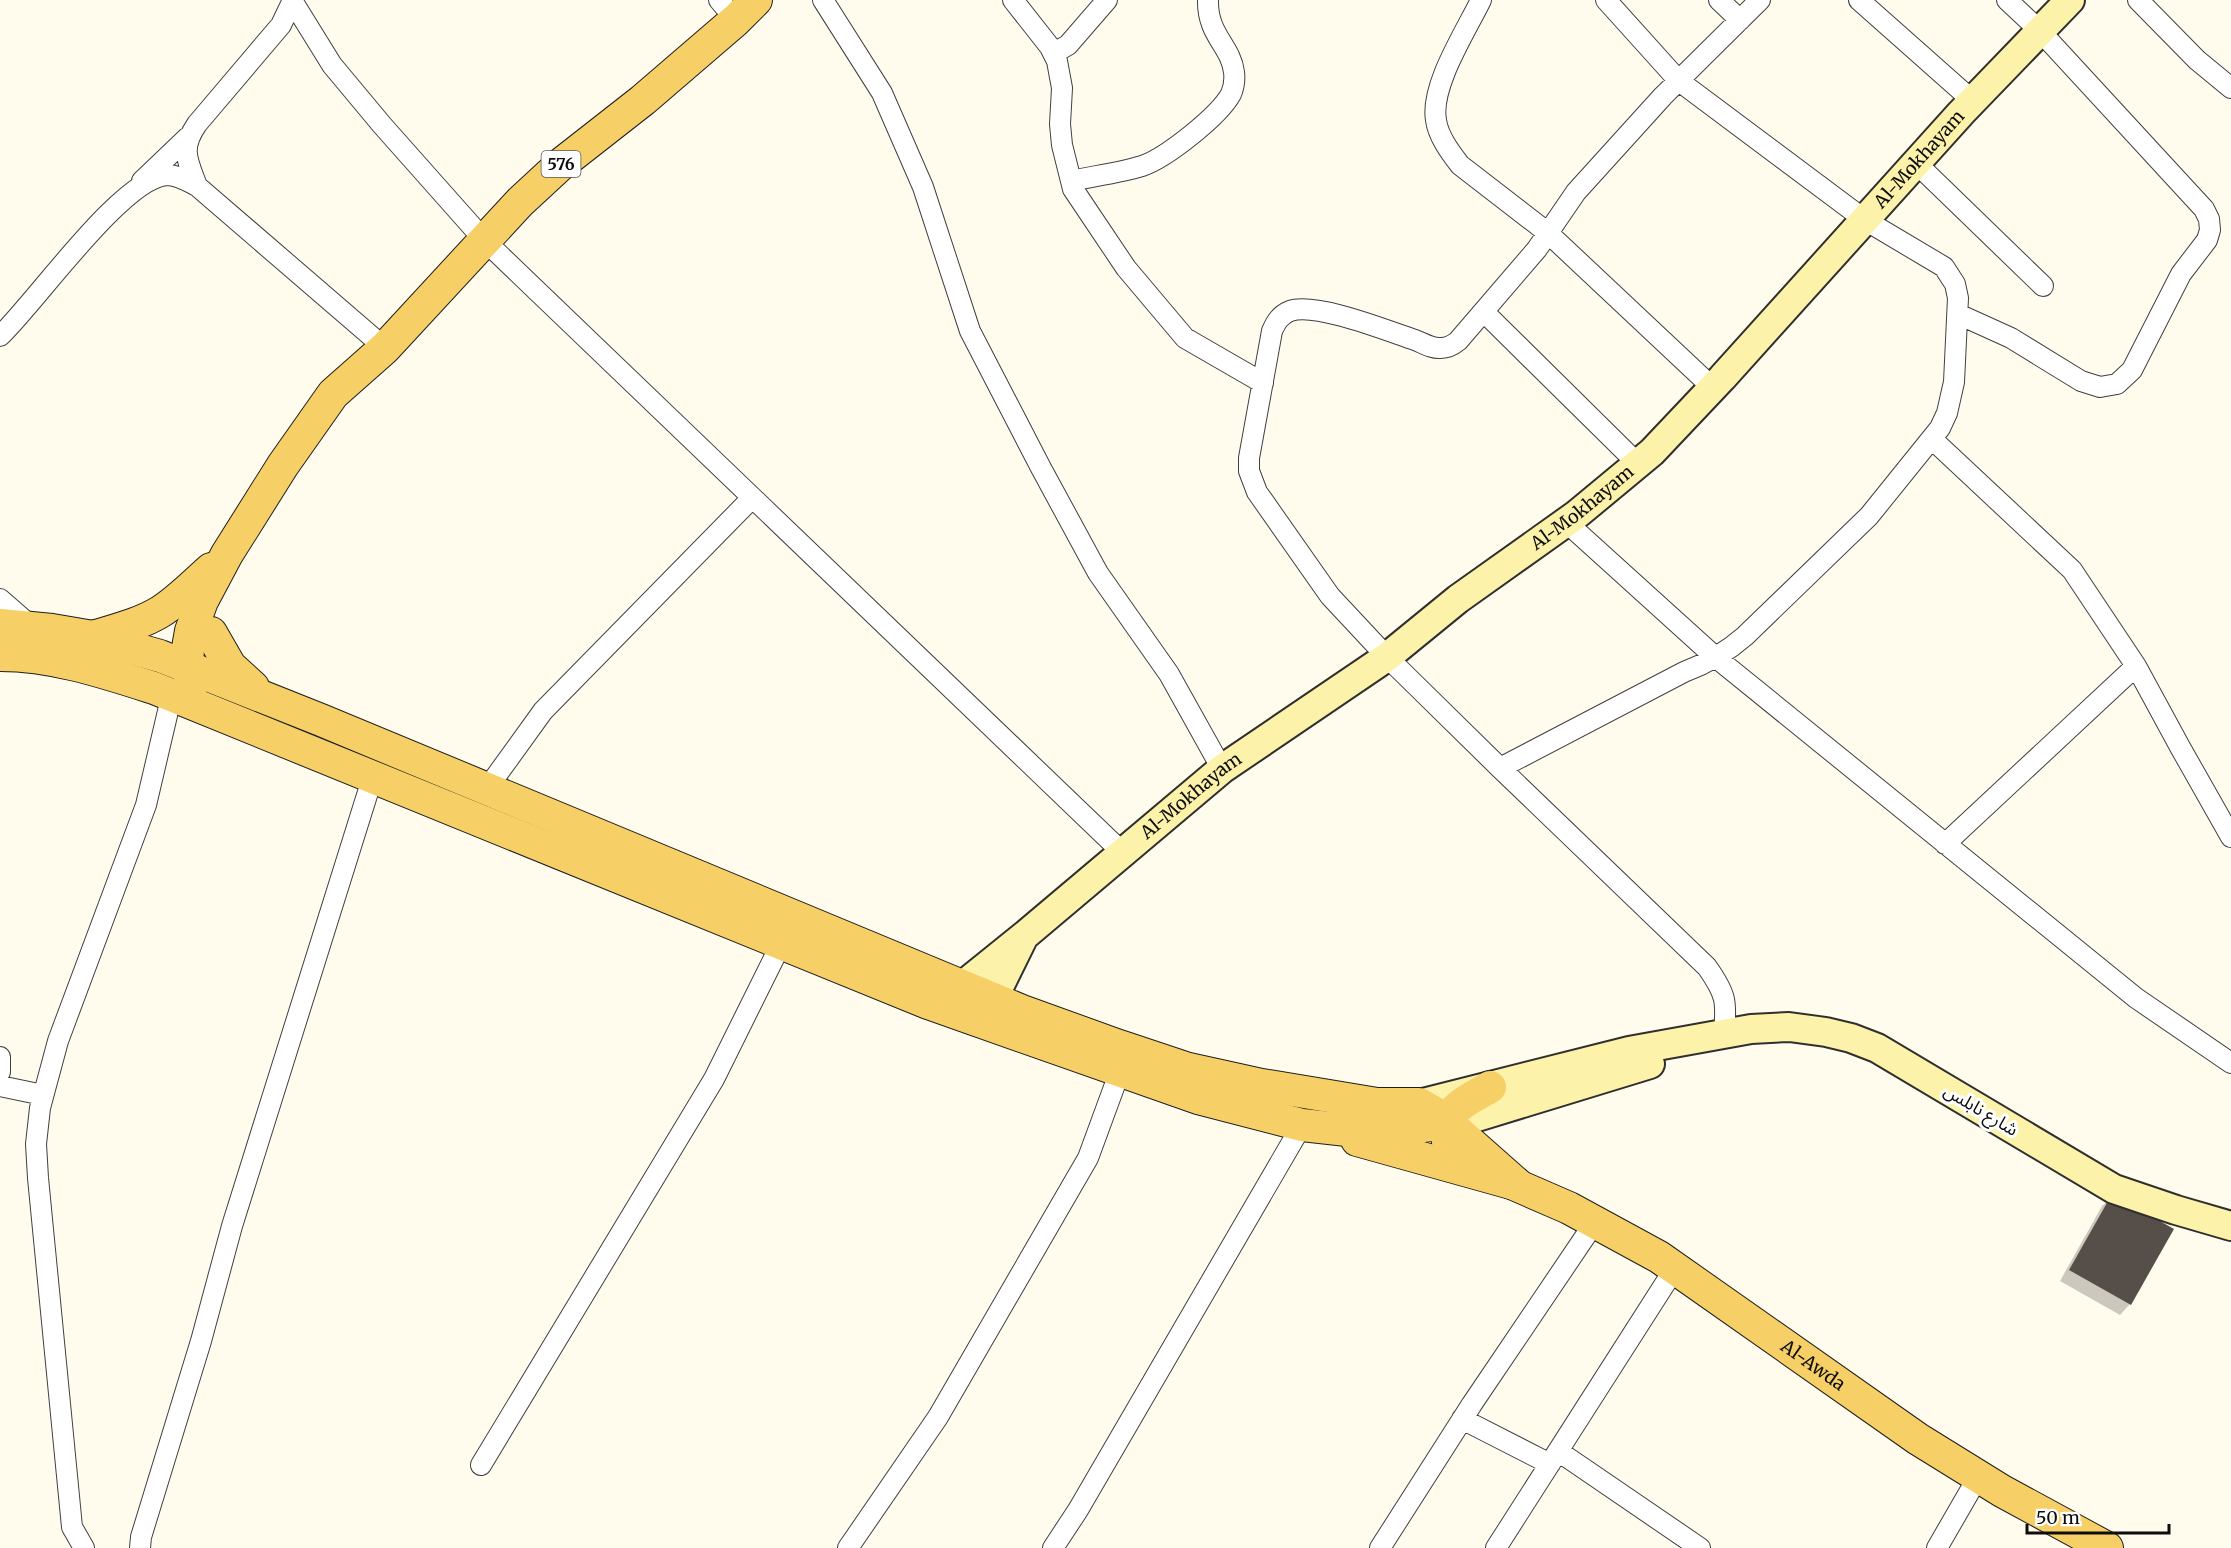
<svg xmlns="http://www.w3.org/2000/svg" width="2231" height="1548" font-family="Merriweather,'Noto Sans Arabic',serif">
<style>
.shadow{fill:#0003}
.building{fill:#554e49}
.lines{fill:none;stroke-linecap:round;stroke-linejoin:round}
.street-casing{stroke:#404040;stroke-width:22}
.secondary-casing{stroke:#2f2f2f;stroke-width:32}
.primary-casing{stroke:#1e1e1e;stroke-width:34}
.street{stroke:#fff;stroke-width:20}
.secondary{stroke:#fdf2aa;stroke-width:28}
.primary{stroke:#f6cf66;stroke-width:32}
.labels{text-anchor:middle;stroke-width:6;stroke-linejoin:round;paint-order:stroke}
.shield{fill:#fff;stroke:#565656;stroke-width:1.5}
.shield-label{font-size:16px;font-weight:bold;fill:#0d0d0d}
.street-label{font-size:18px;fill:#0d0d0d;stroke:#fff}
</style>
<rect width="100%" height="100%" fill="#fffbed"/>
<path class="shadow" d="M2113,1196l17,108 -10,11 -60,-34 42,-75z"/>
<path class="building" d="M2112,1194l62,35 -43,76 -62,-35z"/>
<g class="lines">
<g class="street-casing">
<path id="street" d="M719,0l17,20
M823,0l59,93 41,94 47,144 71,137 57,105 71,101 53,95
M1013,0l37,47 7,14 5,27 -2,36 2,21 11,44 53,79 59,70 78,45
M1481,0c-15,31 -51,86 -45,120 2,16 14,32 24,45l88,68 165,155
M1719,0l21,20
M1859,0l115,102
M2138,0l59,60 34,28
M293,2l39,63 50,60 103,116 638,612
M1054,53l14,-8 39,-45
M1916,163l127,123
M142,181l46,-44
M1071,181c23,-5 48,-8 71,-15 24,-8 77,-50 89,-72 3,-7 4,-14 3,-22 -3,-26 -27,-37 -26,-72
M197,186c-10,-27 -17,-37 0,-62l84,-99 12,-25
M1484,312l154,152
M1958,314l53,24 70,43 19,6 17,-3 15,-14 49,-96 26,-34 3,-10 -1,-11 -5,-10 -164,-178 -33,-31
M0,336c36,-34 122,-158 167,-161 11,0 20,6 30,11l188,162
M1932,439l140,131 64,96 44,81 51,90
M1566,522l148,134 422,342 95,65
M0,599l31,27
M1500,768l184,-96c21,-8 44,-21 61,-36l124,-120 71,-88 7,-15 7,-31 4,-84 -3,-14 -11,-17 -79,-47 -186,-139 -73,-81
M486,790l57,-79 209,-213
M1945,844l191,-178
M1724,1033c3,-32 2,-39 -17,-66l-207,-199 -113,-111 -57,-61 -73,-104 -8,-21v-13l23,-127c4,-9 8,-16 18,-20 26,-9 98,20 125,29 8,3 17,9 26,8 7,0 12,-3 17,-7l79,-92 39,-57 87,-96 97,-96
M0,1057v15
M0,1086l43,9
M1462,1419l88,45
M1558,1451l142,97
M481,1465l233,-386 67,-135
M84,1548l-12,-21 -34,-349 -2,-34 4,-36 18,-67 88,-236 26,-111
M140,1548l1,-11 60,-196 31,-115 141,-450
M848,1548l90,-131 150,-259 32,-87
M1053,1548l25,-38 224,-385
M1380,1548l92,-144 123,-182
M1496,1548l179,-280
M1937,1548l41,-71"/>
</g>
<g class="secondary-casing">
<g id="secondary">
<path id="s1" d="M1024,936l-31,63 -22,20 -9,-33 62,-50 198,-167 165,-112 71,-58 118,-84 76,-63 70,-74 239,-265 109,-113"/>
<path d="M1419,1104l210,-53 122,-22 38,-2 37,5 25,6 26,10 237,141 62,21 55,16"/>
<path d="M1447,1123l20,-3 183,-56"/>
</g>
</g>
<g class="primary-casing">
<g id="primary">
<path d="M0,625l52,5 41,7 67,19 161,64 701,291 97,35 66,22 77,17 115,19h42l21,12 78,69"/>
<path d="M211,633l19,33 23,21"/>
<path d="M93,637c23,-7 47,-13 67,-25 19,-12 35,-29 51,-43"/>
<path d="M0,655c53,0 104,17 154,33l774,315 270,95 104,27 45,5h44l56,-7"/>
<path d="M192,684l-5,-18 1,-18 3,-17 11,-30 25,-47 56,-89 50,-71 52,-46 135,-146 40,-37 83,-65 93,-80 20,-20"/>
<path d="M1357,1140l154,43"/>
<path d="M1448,1142c-6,-33 17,-40 42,-55"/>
<path id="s2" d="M1500,1178l69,30 90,49 259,182 84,52 105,57"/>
</g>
</g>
<use href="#street" class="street"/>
<use href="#secondary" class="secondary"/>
<use href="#primary" class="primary"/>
</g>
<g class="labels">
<rect class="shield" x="541.5" y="151" width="39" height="26" rx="4.5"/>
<g class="shield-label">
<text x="561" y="170">576</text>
</g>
<g class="street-label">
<text dy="6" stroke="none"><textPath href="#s1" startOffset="1404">Al-Mokhayam</textPath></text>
<text dy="6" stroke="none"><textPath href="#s1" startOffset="918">Al-Mokhayam</textPath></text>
<text dy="6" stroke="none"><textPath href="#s1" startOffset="432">Al-Mokhayam</textPath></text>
<text transform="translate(1981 1110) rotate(31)" y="6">شارع نابلس</text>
<text dy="6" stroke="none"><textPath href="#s2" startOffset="366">Al-Awda</textPath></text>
</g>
</g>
<path d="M2027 1524v9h142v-9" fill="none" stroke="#0d0d0d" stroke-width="3"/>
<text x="2036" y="1524" font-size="18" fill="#0d0d0d" stroke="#ffffff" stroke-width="4.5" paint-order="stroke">50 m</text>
</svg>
